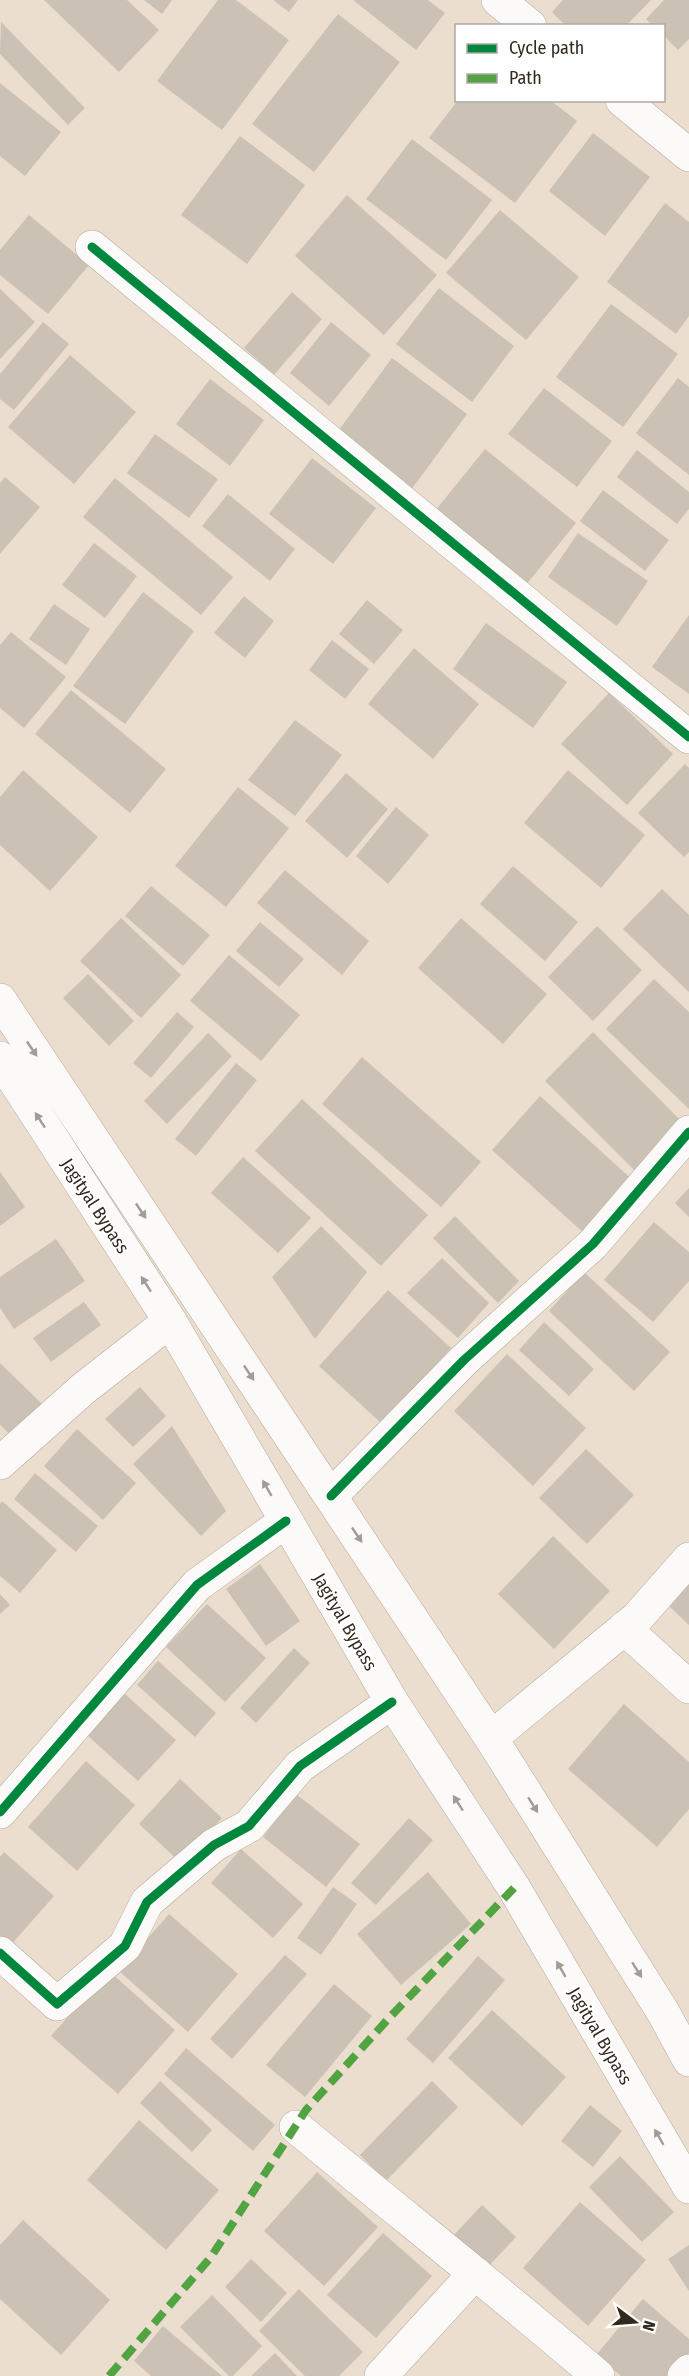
<svg xmlns="http://www.w3.org/2000/svg" width="689" height="2376" font-family="'Fira Sans Condensed',sans-serif">
<style>
.building{fill:#ccc1b5}
.lines{fill:none;stroke-linecap:round;stroke-linejoin:round}
.minor-casing{stroke:#b4aa9e;stroke-width:34}
.major-casing{stroke:#b4aa9e;stroke-width:34}
.minor{stroke:#fcfaf8;stroke-width:33}
.major{stroke:#fcfaf8;stroke-width:33}
.quiet{stroke:#52a341;stroke-width:8;stroke-dasharray:15 8;stroke-linecap:butt}
.cycleway-casing{stroke:#fff;stroke-width:13}
.cycleway{stroke:#00873e;stroke-width:9}
.oneway{fill:#a19c96}
.labels{text-anchor:middle;stroke-width:4.5;stroke-linejoin:round;paint-order:stroke}
.street-label{font-size:18px;fill:#32291e;stroke:#fff}
</style>
<rect width="100%" height="100%" fill="#ebdecf"/>
<path class="building" d="M44,0h83l32,30 -40,42z
M144,0h28l-10,14z
M218,0h18l53,40 -67,90 -65,-49z
M273,0h25l-9,12z
M353,0h75l17,13 -29,37z
M563,0h88l-25,26h-60l-14,-14z
M664,0h25v39l-11,11 -14,-14v-10h-11l-7,-7z
M338,14l62,48 -86,110 -62,-48z
M1,22l84,86 -17,17 -68,-71z
M0,83l61,49 -36,44 -25,-20z
M458,100h92l27,21 -62,82 -86,-65z
M593,133l57,44 -45,59 -56,-45z
M240,136l65,49 -58,79 -66,-49z
M412,139l80,61 -46,60 -80,-61z
M347,195l90,80 -53,60 -89,-79z
M665,203l24,19v94l-13,18 -69,-52z
M500,210l79,67 -53,63 -80,-67z
M29,215l60,50 -41,49 -48,-39v-25z
M439,288l75,58 -42,56 -76,-58z
M0,289l35,33 -35,37z
M292,292l30,27 -48,56 -30,-27z
M611,304l67,50 -55,73 -67,-50z
M43,322l26,22 -55,66 -14,-11v-25z
M331,322l40,33 -42,51 -39,-33z
M70,355l66,57 -62,72 -66,-57z
M392,358l75,56 -56,76 -75,-56z
M678,378l11,9v88l-53,-42z
M210,379l54,41 -34,46 -54,-42z
M544,388l68,53 -35,46 -69,-53z
M155,434l63,45 -29,39 -62,-45z
M485,449l91,74 -50,62 -91,-74z
M637,450l52,42v17l-12,15 -60,-47z
M312,458l64,50 -43,56 -64,-50z
M5,477l35,30 -40,47v-71z
M115,478l118,99 -32,38 -118,-98z
M603,490l66,50 -24,31 -65,-50z
M228,494l67,55 -25,32 -68,-55z
M578,533l70,48 -31,45 -69,-49z
M94,543l43,33 -32,42 -43,-33z
M143,592l51,39 -69,93 -52,-38z
M244,596l30,25 -29,37 -31,-25z
M367,600l36,30 -29,34 -35,-30z
M54,604l36,25 -24,36 -37,-26z
M689,615v79l-37,-27z
M486,623l81,59 -34,46 -80,-59z
M11,632l55,45 -42,51 -24,-20v-63z
M332,640l37,29 -24,30 -36,-29z
M414,648l65,56 -46,55 -65,-55z
M71,690l95,79 -36,44 -95,-79z
M609,693l64,61 -46,51 -66,-61z
M295,720l47,35 -47,61 -47,-36z
M685,764l4,4v84l-5,5 -46,-44z
M23,770l75,67 -48,54 -50,-46v-48z
M568,770l77,65 -44,53 -77,-65z
M346,773l42,36 -41,49 -42,-37z
M238,787l51,41 -63,79 -51,-41z
M396,807l33,28 -41,49 -32,-28z
M513,866l65,56 -33,39 -65,-57z
M285,870l84,71 -27,34 -85,-72z
M151,886l59,49 -27,31 -58,-50z
M662,889l27,26v77l-66,-63z
M121,918l60,57 -40,43 -61,-57z
M461,918l86,76 -44,50 -85,-76z
M260,922l44,37 -25,28 -43,-36z
M597,926l45,44 -49,51 -45,-44z
M229,955l71,60 -39,46 -71,-60z
M88,974l46,47 -25,25 -46,-48z
M654,979l35,33v97l-83,-80z
M177,1012l17,15 -43,51 -18,-15z
M593,1032l92,93 -48,48 -92,-92z
M208,1033l24,23 -65,68 -23,-23z
M362,1057l119,105 -40,45 -119,-103z
M236,1063l21,17 -61,76 -21,-17z
M540,1096l95,86 -48,54 -95,-86z
M302,1099l126,116 -47,51 -126,-115z
M243,1157l68,61 -33,35 -67,-60z
M0,1172l25,35 -25,19z
M689,1188v29l-14,-14z
M455,1216l64,65 -21,22 -65,-65z
M654,1222l35,30v29l-36,41 -49,-42z
M321,1226l46,46 -52,67 -43,-62z
M56,1239l29,42 -71,48 -14,-21v-31z
M442,1258l47,45 -31,35 -51,-45z
M584,1272l86,80 -36,39 -85,-80z
M388,1290l63,58 -69,76 -63,-58z
M84,1302l17,23 -50,37 -18,-24z
M544,1322l50,47 -25,27 -50,-46z
M507,1354l79,74 -53,58 -79,-75z
M0,1363l42,41 -29,33 -13,-12z
M140,1387l26,29 -33,31 -28,-28z
M172,1426l54,85 -25,25 -68,-72z
M77,1429l59,54 -33,37 -59,-54z
M586,1449l48,46 -47,49 -48,-46z
M35,1473l63,53 -22,26 -62,-53z
M2,1501l55,49 -37,43 -20,-17v-72z
M553,1536l57,55 -56,58 -56,-55z
M260,1564l40,57 -34,25 -40,-57z
M689,1582v43l-21,-20z
M0,1594l10,11 -10,9z
M207,1604l59,54 -41,44 -59,-55z
M294,1648l16,15 -54,60 -16,-15z
M158,1661l58,52 -21,24 -58,-52z
M115,1685l61,55 -38,41 -60,-54z
M624,1704l65,58v47l-32,38 -89,-78z
M86,1761l49,44 -58,66 -49,-44z
M180,1779l42,39 -41,45 -42,-39z
M296,1794l64,50 -34,43 -63,-50z
M409,1818l24,22 -57,65 -25,-22z
M241,1849l62,55 -30,34 -62,-55z
M4,1852l50,44 -44,50 -10,-9v-80z
M428,1872l43,52 -70,61 -44,-51z
M333,1887l24,17 -36,51 -24,-17z
M169,1914l69,60 -50,58 -69,-61z
M285,1955l22,19 -75,85 -22,-20z
M478,1956l27,24 -72,83 -27,-24z
M109,1971l66,59 -57,64 -67,-58z
M334,1984l38,32 -67,81 -39,-32z
M492,2010l74,67 -44,49 -74,-68z
M186,2048l89,77 -22,26 -89,-77z
M160,2081l52,49 -20,22 -52,-49z
M432,2081l26,26 -72,74 -26,-26z
M590,2105l32,26 -29,36 -32,-26z
M139,2120l80,70 -53,60 -79,-70z
M620,2156l54,56 -32,30 -53,-55z
M317,2172l61,55 -54,59 -60,-55z
M580,2202l66,58 -58,66 -65,-58z
M482,2205l34,32 -31,33 -34,-32z
M23,2220l87,80 -49,55 -61,-56v-54z
M383,2233l49,43 -56,62 -49,-43z
M689,2245v46l-21,-32z
M251,2259l36,34 -26,29 -36,-35z
M299,2289l64,63 -24,24h-34l-46,-45z
M212,2295l50,51 -29,30h-4l-49,-49z
M643,2299l46,40v14l-20,23h-48l-25,-21z
M163,2326l59,50h-71l-17,-15z
M275,2353l22,23h-46z"/>
<g class="lines">
<g class="minor-casing">
<path id="minor" d="M498,0l32,26
M622,100l67,55
M92,247l597,490
M0,1463l83,-74 87,-68
M331,1496l133,-136 129,-116 96,-112
M624,1628l65,59
M491,1738l146,-120 52,-59
M0,1812l197,-227 89,-64
M0,1953l57,51 68,-58 22,-44 67,-57 35,-19 51,-60 92,-64
M296,2127c100,83 203,164 302,249
M381,2376l94,-103
M684,2376l5,-5"/>
</g>
<g class="major-casing">
<path id="major" d="M0,1000l491,738 172,274 26,48
M0,1058l170,263 222,381 122,186 175,299"/>
</g>
<use href="#minor" class="minor"/>
<use href="#major" class="major"/>
<path class="quiet" d="M109,2376l102,-119 95,-147 83,-92 125,-130"/>
<g class="cycleway-casing">
<path id="cycleway" d="M92,247l597,490
M331,1496l133,-136 129,-116 96,-112
M0,1812l197,-227 89,-64
M0,1953l57,51 68,-58 22,-44 67,-57 35,-19 51,-60 92,-64"/>
</g>
<use href="#cycleway" class="cycleway"/>
</g>
<defs><path id="oneway-solid" d="M-6-.8H1V-3.2L6.5 0L1 3.2V.8H-6Z" transform="scale(1.5)"/></defs>
<g class="oneway">
<use href="#oneway-solid" transform="translate(32 1049) rotate(56)"/>
<use href="#oneway-solid" transform="translate(40 1120) rotate(-123)"/>
<use href="#oneway-solid" transform="translate(141 1211) rotate(56)"/>
<use href="#oneway-solid" transform="translate(146 1284) rotate(-123)"/>
<use href="#oneway-solid" transform="translate(249 1373) rotate(56)"/>
<use href="#oneway-solid" transform="translate(267 1488) rotate(-120)"/>
<use href="#oneway-solid" transform="translate(357 1535) rotate(56)"/>
<use href="#oneway-solid" transform="translate(458 1803) rotate(-123)"/>
<use href="#oneway-solid" transform="translate(533 1805) rotate(58)"/>
<use href="#oneway-solid" transform="translate(561 1969) rotate(-120)"/>
<use href="#oneway-solid" transform="translate(637 1970) rotate(58)"/>
<use href="#oneway-solid" transform="translate(659 2137) rotate(-120)"/>
</g>
<g class="labels">
<g class="street-label">
<text transform="translate(95 1206) rotate(57)" y="6">Jagityal Bypass</text>
<text transform="translate(345 1622) rotate(60)" y="6">Jagityal Bypass</text>
<text transform="translate(600 2036) rotate(60)" y="6">Jagityal Bypass</text>
</g>
</g>
<rect x="455" y="24" width="210" height="78" fill="#ffffff" stroke="#ada9a5" stroke-width="1.5"/>
<rect x="467" y="44" width="30" height="9" fill="#00873e" stroke="#ada9a5" stroke-width="1.5"/>
<text x="509" y="54" font-size="18" fill="#32291e">Cycle path</text>
<rect x="467" y="74" width="30" height="9" fill="#52a341" stroke="#ada9a5" stroke-width="1.5"/>
<text x="509" y="84" font-size="18" fill="#32291e">Path</text>
<g transform="translate(635 2322) rotate(106)" stroke="#ffffff" stroke-width="4.5" paint-order="stroke">
<path d="M0-4.5L10 22L0 15L-10 22Z" fill="#32291e"/>
<text y="-9" font-size="16" font-weight="bold" text-anchor="middle" fill="#32291e">N</text>
</g>
</svg>
